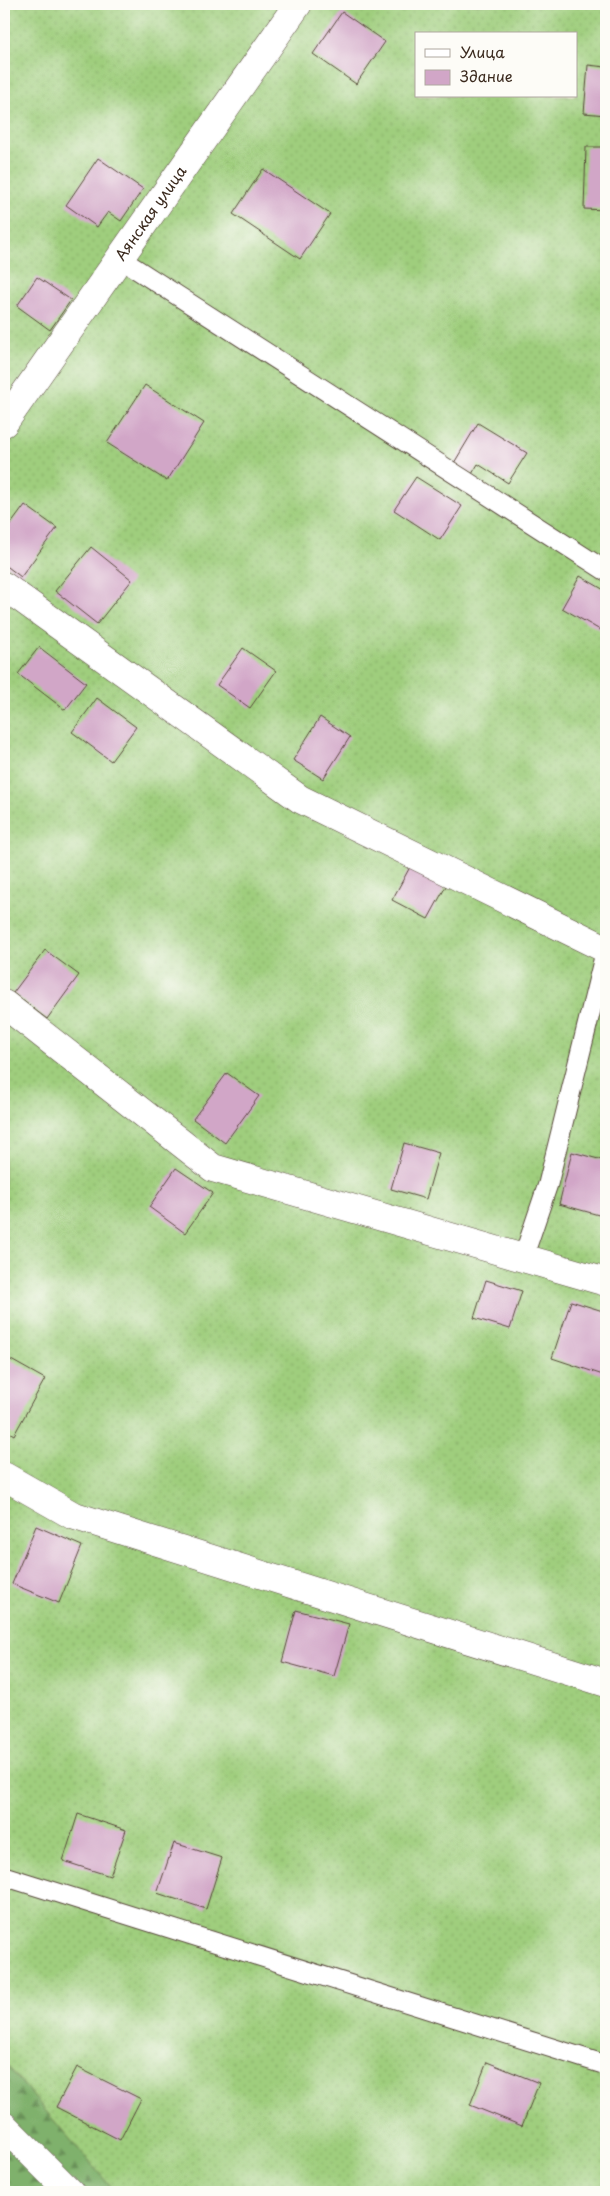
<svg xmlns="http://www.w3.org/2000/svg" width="610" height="2196" font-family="'Playpen Sans',sans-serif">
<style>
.forest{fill:url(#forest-firs);stroke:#5d6e45}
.garden{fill:url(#garden-dots);stroke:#6d7c4e;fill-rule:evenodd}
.building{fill:#d1a6c7}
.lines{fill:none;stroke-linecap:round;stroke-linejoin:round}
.service-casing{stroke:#57473a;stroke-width:21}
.minor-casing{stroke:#57473a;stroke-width:29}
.service{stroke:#fff;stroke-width:19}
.minor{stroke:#fff;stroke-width:28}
.labels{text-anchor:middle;stroke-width:5;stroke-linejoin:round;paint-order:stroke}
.street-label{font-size:15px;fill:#3b2a1e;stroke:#fdfcf7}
</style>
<defs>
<pattern id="forest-firs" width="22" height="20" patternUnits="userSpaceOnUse" patternTransform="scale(1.25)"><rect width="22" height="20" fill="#7fb16c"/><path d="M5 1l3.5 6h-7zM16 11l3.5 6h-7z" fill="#699058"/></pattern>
<pattern id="garden-dots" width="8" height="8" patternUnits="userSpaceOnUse" patternTransform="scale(1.25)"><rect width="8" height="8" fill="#9fce7d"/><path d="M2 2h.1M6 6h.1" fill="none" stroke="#8ab16c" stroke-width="1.8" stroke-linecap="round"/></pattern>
</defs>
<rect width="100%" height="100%" fill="#fdfcf7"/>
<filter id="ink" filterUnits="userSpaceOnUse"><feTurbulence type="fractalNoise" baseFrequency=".02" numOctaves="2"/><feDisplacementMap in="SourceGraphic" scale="10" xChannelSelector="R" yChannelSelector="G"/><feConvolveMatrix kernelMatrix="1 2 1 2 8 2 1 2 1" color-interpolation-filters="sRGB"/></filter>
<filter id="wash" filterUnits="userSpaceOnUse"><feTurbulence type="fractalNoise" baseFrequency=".0096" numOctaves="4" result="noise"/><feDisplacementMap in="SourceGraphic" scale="20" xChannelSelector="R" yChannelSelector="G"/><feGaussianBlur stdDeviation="1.12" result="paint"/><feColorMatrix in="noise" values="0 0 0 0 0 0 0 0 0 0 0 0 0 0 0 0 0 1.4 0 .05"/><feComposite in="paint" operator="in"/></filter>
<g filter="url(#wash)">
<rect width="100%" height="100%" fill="#f4ecd8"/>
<path class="forest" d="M4,2062l107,125 -2,5h-105z"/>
<path class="garden" d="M4,4h602v2188h-497l2,-5 -107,-125zM416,34h160v62h-160z"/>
<g id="blocks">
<path class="building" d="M342,12l43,30 -29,42 -43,-30z
M588,65l18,2v48l-22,-2z
M586,147h20v63l-22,-1z
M98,158l45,31 -22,32 -13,-9 -11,15 -31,-22z
M263,169l67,45 -30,45 -67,-45z
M37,277l34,23 -21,30 -33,-24z
M145,385l59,38 -37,58 -60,-38z
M478,423l49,30 -19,30 -30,-19 -6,10 -18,-11z
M416,477l46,29 -22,34 -46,-30z
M25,505l32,23 -36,49 -17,-13v-46l7,6z
M91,547l41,33 -35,44 -42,-33z
M580,576l26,15v27l-6,12 -38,-22z
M39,647l47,36 -21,27 -47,-36z
M243,648l33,23 -26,37 -33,-23z
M97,698l39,29 -25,34 -39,-29z
M320,717l30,20 -27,42 -30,-19z
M410,867l36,19 -18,33 -36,-19z
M45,950l34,25 -32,44 -34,-26z
M227,1073l32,23 -34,47 -32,-24z
M404,1143l35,10 -13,46 -35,-10z
M572,1152l34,9v56l-47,-13z
M176,1168l37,25 -28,40 -36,-26z
M486,1280l36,11 -12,38 -36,-11z
M571,1301l35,11v64l-54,-18z
M4,1356l41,23 -31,56 -10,-6z
M36,1526l46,20 -23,57 -47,-19z
M296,1610l53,14 -15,52 -52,-14z
M78,1814l48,16 -16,46 -47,-15z
M174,1843l48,15 -16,51 -49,-16z
M487,2062l52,21 -17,43 -52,-21z
M77,2067l64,32 -21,41 -64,-33z"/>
</g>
</g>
<g filter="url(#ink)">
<use href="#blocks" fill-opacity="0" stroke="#57473a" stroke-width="1"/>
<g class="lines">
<g class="service-casing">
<path id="service" d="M119,258l487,313
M523,1258l25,-74 58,-235
M4,1876l602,189"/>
</g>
<g class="minor-casing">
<g id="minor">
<path id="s1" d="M4,423l294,-419"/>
<path d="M4,586l296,213 306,150"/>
<path d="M4,1004l209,164 393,114"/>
<path d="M4,1476l68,39 534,168"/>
<path d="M4,2126l66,66"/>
</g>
</g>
<use href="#service" class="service"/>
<use href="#minor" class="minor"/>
</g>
</g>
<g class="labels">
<g class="street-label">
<text dy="5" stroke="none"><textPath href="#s1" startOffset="256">Аянская улица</textPath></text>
</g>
</g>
<rect width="610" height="2196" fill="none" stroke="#fdfcf7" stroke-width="20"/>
<rect x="415" y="32" width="162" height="65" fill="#fdfcf7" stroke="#afa8a0"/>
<rect x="425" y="49" width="25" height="8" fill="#ffffff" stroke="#afa8a0"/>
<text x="460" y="58" font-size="15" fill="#3b2a1e">Улица</text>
<rect x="425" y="70" width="25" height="15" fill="#d1a6c7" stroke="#afa8a0"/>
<text x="460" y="82" font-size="15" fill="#3b2a1e">Здание</text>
</svg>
